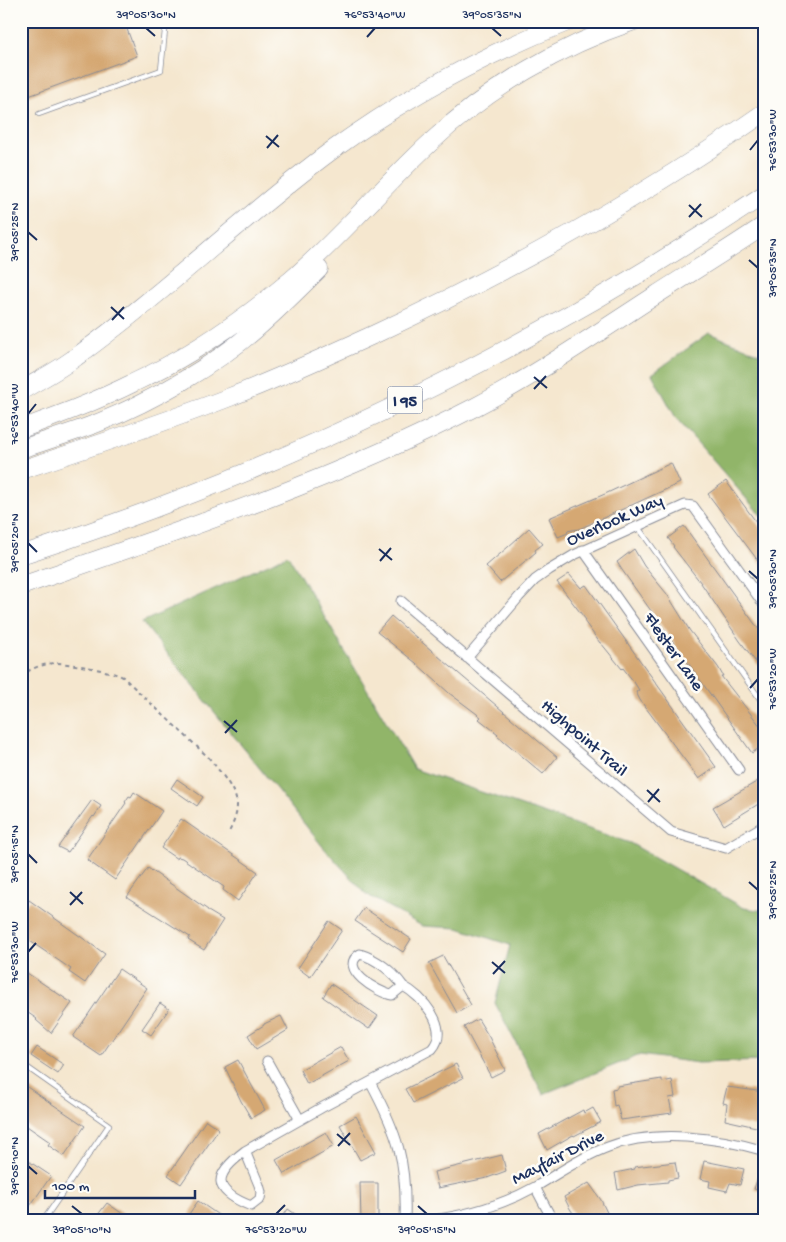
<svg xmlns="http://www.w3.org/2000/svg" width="786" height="1242" font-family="'Gochi Hand',sans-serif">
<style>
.forest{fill:#91b569;stroke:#567264}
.building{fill:#d5a873}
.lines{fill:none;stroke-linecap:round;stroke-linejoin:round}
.lane-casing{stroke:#888b96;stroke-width:6}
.street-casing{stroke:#888b96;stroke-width:11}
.highway-casing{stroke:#888b96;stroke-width:19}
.path{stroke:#888b96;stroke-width:2;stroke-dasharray:4 4;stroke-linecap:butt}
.lane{stroke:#fff;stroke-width:4.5}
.street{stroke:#fff;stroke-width:9}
.highway{stroke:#fff;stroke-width:18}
.ticks{fill:none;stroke:#1b2f5e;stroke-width:2}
.labels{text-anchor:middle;stroke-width:5;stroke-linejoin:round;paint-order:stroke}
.shield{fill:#fdfcf7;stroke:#5f6c8c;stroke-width:1}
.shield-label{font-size:16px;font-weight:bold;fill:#1b2f5e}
.street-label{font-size:18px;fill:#1b2f5e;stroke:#fdfcf7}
.neatline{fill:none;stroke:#1b2f5e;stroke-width:2}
.ticks-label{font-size:12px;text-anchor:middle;fill:#1b2f5e}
</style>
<rect width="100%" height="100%" fill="#fdfcf7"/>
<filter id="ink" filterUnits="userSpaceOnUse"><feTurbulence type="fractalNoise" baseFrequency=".02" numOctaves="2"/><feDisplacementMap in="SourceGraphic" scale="10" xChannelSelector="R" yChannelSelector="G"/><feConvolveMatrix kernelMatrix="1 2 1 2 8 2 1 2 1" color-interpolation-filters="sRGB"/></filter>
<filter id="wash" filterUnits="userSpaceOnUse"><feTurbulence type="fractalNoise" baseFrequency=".0096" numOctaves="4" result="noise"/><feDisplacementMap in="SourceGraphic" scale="20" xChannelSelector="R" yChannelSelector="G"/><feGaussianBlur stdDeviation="1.12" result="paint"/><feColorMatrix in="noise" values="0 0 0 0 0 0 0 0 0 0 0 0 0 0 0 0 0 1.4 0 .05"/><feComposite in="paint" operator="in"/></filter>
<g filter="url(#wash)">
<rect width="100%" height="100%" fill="#f5e7cf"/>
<path class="forest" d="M709,333l56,23v164l-89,-102 -24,-44z
M288,555l126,214 216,74 114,65 21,3v150l-67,2 -58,-8 -97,39 -48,-91 15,-58 -52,-17 -36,-2 -56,-32 -43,-47 -181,-225z"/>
<g id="blocks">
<path class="building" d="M21,21h103l13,35 -111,41 -5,-13z
M671,463l9,20 -101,46 -12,2 1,2 -10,4 -9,-19 56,-24z
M726,481l39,53v36l-57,-76z
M684,526l81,112v36l-25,-33 -39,-58 -28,-36 1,-1 -6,-8z
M529,528l14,16 -8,6 1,2 -36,30 -14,-16 22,-19z
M634,549l10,17 23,28 23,37 28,36 5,9h-2l44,56v12l-13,9 -130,-183 -5,-8z
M569,574l12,14 5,-3 130,182 -17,12 -59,-79 -4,-8 3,-2 -5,-8 -11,-14 -1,1 -21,-26h-1l-16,-22 2,-1 -29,-38z
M391,616l166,141 -14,17 -46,-39 1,-1 -19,-15 2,-2 -32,-24 -33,-30 -39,-31z
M765,777v23l-41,25 -11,-18z
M177,779l26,18 -6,9 -26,-18z
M134,792l28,19 -47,69 -28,-20 39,-57 -1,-1 4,-6 2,1z
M92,800l9,6 -7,11 -1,-1 -25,36 -10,-5z
M181,819l77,53 -20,29 -15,-11 1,-3 -42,-29 -4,-1 -1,2 -16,-11z
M148,868l60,42v1l15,9 -19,30 -16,-10 2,-3 -63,-40z
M29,900l76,54 -20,29 -16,-11 2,-3 -50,-34v-24z
M364,908l47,31 -8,13 -48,-31z
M329,921l13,9 -32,47 -12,-9z
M443,956l28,49 -14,8 -28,-50z
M21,969l51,34 -21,30 -15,-13 1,-1 -16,-11z
M119,969l28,19 -46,68 -28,-19z
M331,984l47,32 -9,13 -46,-32z
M160,1003l9,6 -18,26 -9,-6z
M281,1016l7,14 -32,19 -8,-14 16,-10v-1z
M478,1019l11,18 16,33 -14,7 -27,-50z
M37,1047l27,18 -6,9 -27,-18z
M341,1047l8,14 -42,23 -7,-14z
M238,1060l27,50 -14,8 -10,-17 -16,-34z
M456,1064l7,14 -50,25 -8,-14z
M662,1079v3l10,-2 3,17 -6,1 3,15 -51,7 -4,-15 -3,1 -2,-17 5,-1v-2z
M21,1083l64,43 -21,30 -16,-11 2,-3 -29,-20z
M727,1087l38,5v37l-40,-9 2,-16 -4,-1z
M593,1108l8,14 -27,14 -1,-1 -26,15 -8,-16 44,-24 1,3z
M356,1116l20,36 -16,8 -20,-35z
M206,1120l13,9 -38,55 -13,-9z
M326,1132l8,14 -50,28 -8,-14z
M502,1155l4,16 -19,7 -49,10 -4,-16z
M21,1156l30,20 -21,30 -9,-7z
M704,1161l40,8 -4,16 -10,-2 -3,8 -18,-4 1,-6 -10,-2z
M675,1162l3,16 -10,2v2l-30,3 -20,5 -3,-17 20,-4 -1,-2z
M763,1162h2v31l-11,-4z
M360,1183h18v38h-17z
M589,1183l12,17 10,21h-33l-9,-14 -5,-10z
M198,1201l16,11 13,9h-28l-10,-7z
M107,1203l16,11 -4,7h-26z
M288,1209l17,12h-25z"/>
</g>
</g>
<g filter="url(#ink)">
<use href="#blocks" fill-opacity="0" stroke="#888b96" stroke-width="1"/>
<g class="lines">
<g class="lane-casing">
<path id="lane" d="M39,114l122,-44 5,-49
M638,527l127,179
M21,1063l88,62 -66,96"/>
</g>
<g class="street-casing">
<path id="street" d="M583,550l156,220
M401,601l270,231 55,16 39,-23
M467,658l52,-61 16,-17 14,-10 25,-15 111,-50 8,1 72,100
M360,954c17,5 33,18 43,32l-11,9c-14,-2 -55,-27 -32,-41z
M267,1061l33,59
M370,1082c28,52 37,79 35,139
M245,1151l76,-43 111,-59c19,-21 -10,-53 -29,-63
M245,1151l14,34 2,7 -1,7 -9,7c-40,-16 -38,-31 -6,-55z
M535,1187l18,34
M426,1221c38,-5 75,-15 109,-34 24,-14 46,-30 73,-40 46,-18 110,-10 157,4"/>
</g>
<g class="highway-casing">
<path id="highway" d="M21,391c18,-11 38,-21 55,-34 89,-64 167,-141 255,-206 72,-52 156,-98 239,-130
M21,429c38,-14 76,-28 112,-46 56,-26 110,-63 158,-103 50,-43 92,-94 140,-138 57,-54 129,-96 203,-121
M21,449c27,-9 54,-17 79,-27 52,-21 114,-56 156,-93 22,-19 43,-40 63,-60
M21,470c70,-23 140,-46 209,-73 49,-19 97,-41 145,-63 135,-63 267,-136 390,-222
M21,555c263,-85 514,-207 744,-361
M21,586c154,-53 309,-104 454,-179 63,-33 121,-73 181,-112 36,-23 73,-46 109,-70"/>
</g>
<path class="path" d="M21,677c8,-9 21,-12 32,-14 12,-1 59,8 70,14l86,81c9,11 28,33 28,47 0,10 -4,19 -8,27"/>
<use href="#lane" class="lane"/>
<use href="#street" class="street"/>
<use href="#highway" class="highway"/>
</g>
</g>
<path class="ticks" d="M146,28l9,8M492,28l9,8M367,37l8,-9M266,136l13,11M267,148l11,-13M750,150l8,-10M689,205l13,12M689,217l12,-13M28,232l9,8M749,260l9,8M111,307l13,12M112,320l12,-13M534,377l13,11M534,389l12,-13M28,414l8,-10M28,543l9,9M379,549l13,11M380,561l11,-13M749,571l9,8M750,688l8,-9M224,721l13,11M225,733l12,-13M647,790l13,12M648,802l11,-13M28,854l9,9M749,882l9,8M70,892l13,12M70,905l12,-13M28,952l8,-9M492,962l13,11M493,974l12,-13M337,1134l13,11M338,1146l12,-13M28,1166l9,8M72,1206l10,8M418,1206l9,8M276,1214l9,-9"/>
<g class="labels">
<rect class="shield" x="387.5" y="386.5" width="35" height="27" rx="4"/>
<g class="shield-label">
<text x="405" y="406">I 95</text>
</g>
<g class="street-label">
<text transform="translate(614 519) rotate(-24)" y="6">Overlook Way</text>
<text transform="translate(675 651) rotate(55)" y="6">Flester Lane</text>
<text transform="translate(585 737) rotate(41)" y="6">Highpoint Trail</text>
<text transform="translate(557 1156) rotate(-27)" y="6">Mayfair Drive</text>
</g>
</g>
<rect width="786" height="1242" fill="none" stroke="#fdfcf7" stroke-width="55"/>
<path d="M45 1190v8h150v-8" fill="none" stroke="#1b2f5e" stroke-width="2.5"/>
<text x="52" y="1190" font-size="15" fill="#1b2f5e" stroke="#fdfcf7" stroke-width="4" paint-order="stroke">100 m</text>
<rect x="28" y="28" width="730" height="1186" class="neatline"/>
<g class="ticks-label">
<text x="146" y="18">39°05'30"N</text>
<text x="375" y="18">76°53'40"W</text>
<text x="492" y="18">39°05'35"N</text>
<text transform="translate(772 140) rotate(-90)" y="4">76°53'30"W</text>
<text transform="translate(14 232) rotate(-90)" y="4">39°05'25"N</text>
<text transform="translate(772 268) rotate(-90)" y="4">39°05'35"N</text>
<text transform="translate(14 414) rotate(-90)" y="4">76°53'40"W</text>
<text transform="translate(14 543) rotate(-90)" y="4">39°05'20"N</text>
<text transform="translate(772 579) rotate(-90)" y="4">39°05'30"N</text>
<text transform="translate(772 679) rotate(-90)" y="4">76°53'20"W</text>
<text transform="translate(14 854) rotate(-90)" y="4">39°05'15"N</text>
<text transform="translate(772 890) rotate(-90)" y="4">39°05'25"N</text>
<text transform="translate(14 952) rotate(-90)" y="4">76°53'30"W</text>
<text transform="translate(14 1166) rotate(-90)" y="4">39°05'10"N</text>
<text x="82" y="1233">39°05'10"N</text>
<text x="276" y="1233">76°53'20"W</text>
<text x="427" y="1233">39°05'15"N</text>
</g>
</svg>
